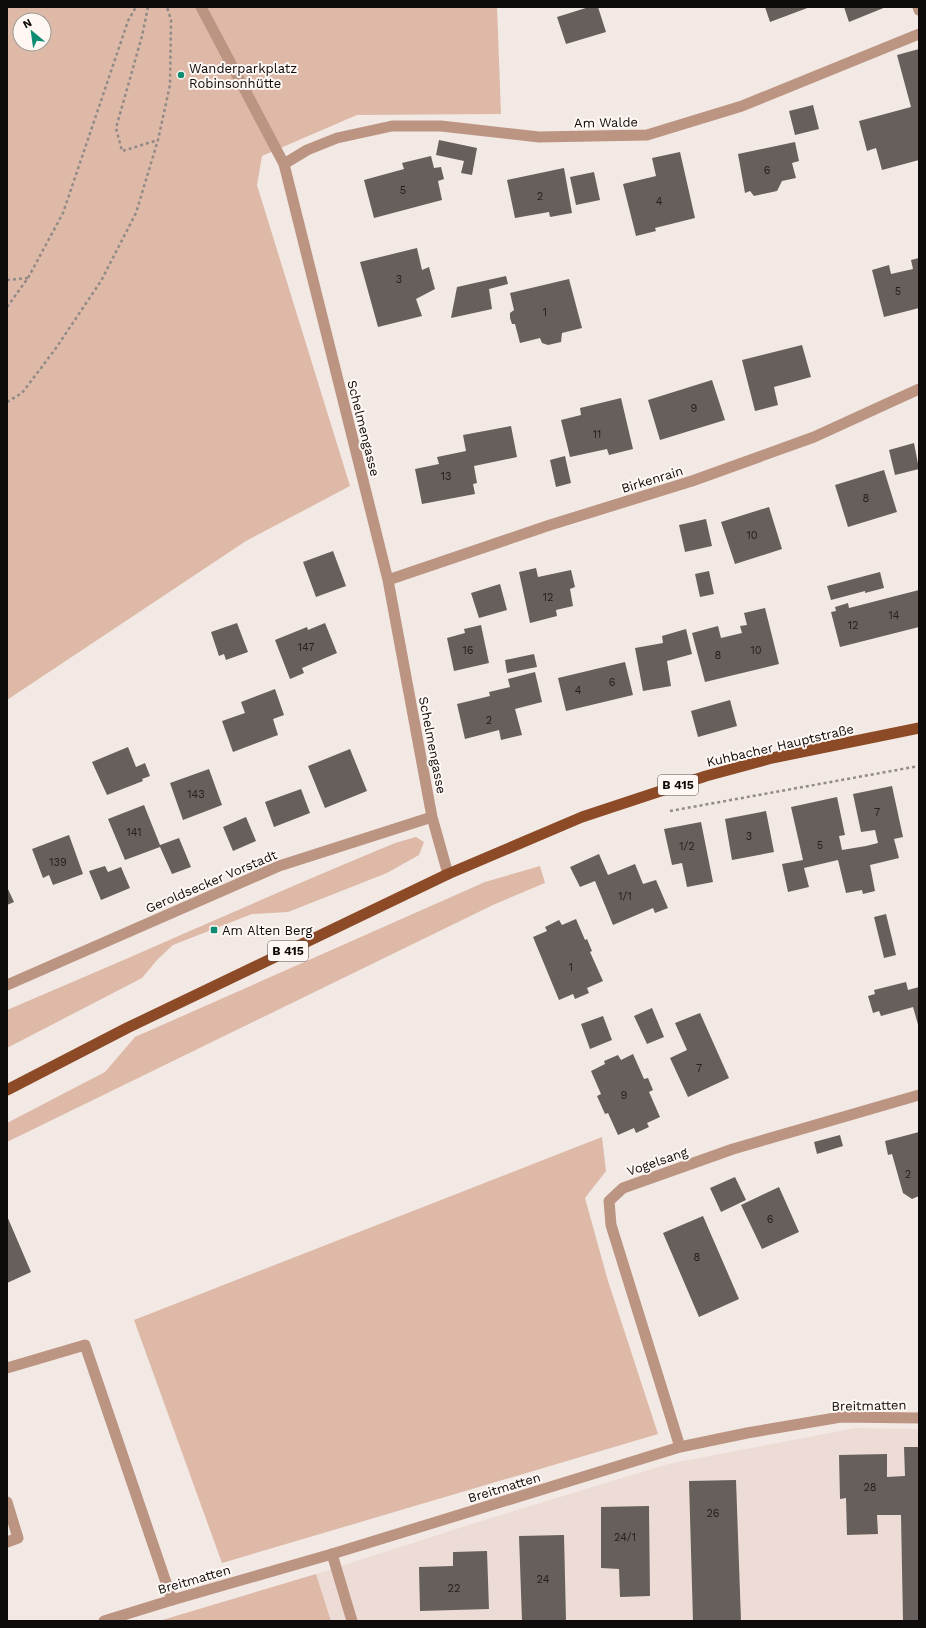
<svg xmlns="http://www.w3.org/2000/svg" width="926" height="1628" font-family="'Work Sans',sans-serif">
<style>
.built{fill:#eddcd5}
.green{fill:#deb9a8;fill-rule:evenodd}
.building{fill:#665f5b}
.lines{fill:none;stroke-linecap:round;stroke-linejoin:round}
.path{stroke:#918a87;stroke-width:2.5;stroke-dasharray:3 3;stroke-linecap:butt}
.service{stroke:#bc9482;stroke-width:11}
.minor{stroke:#bc9482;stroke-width:11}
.primary{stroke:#8d4a26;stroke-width:11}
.poi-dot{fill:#0d8c71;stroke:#fef7f3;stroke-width:1.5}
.labels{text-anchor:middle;stroke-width:4;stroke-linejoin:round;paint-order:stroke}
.number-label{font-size:11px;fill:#24201e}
.shield{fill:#fef7f3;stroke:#565250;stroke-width:1}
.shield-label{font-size:12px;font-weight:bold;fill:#0e0b0a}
.poi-label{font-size:13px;fill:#0e0b0a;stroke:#fef7f3;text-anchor:start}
.street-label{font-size:13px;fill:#0e0b0a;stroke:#fef7f3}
</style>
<rect width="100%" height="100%" fill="#f2e9e5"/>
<path class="built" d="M855,1428l64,1v192h-588l-15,-47 162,-52 190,-58z"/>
<path class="green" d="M7,7h490l4,107 -144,1 -95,41 -5,29 93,301 -104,55 -239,159zM20,20h24v24h-24z
M416,837l8,5 -5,13 -32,18 -99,39 -36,2 -79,31 -15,14 -16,19 -135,70v-38c130,-55 258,-113 388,-167z
M540,866l5,17 -50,21 -488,238v-19l98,-51 30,-35 350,-155z
M602,1137l4,34 -21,27 23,83 50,153 -436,129 -88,-243z
M316,1574l15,47h-172z"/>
<path class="building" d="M589,7h9l8,25 -40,12 -9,-27z
M765,7h45l-40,15z
M844,7h42l-37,15z
M919,49v111l-37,10 -6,-22 -9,3 -8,-30 52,-14 -14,-52z
M813,105l6,24 -24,6 -6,-24z
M439,140l38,8 -5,27 -11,-2 3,-12 -28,-6z
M795,142l4,19 -7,2 4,15 -14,3 -5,10 -23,5 -4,-5 -5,2 -7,-39z
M680,152l15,66 -40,10 1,3 -20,5 -13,-52 33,-8 -4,-18z
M431,156l3,12 7,-1 3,12 -6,2 4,19 -68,18 -10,-38 40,-11 -2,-6z
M564,168l8,45 -22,4 -1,-5 -34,6 -8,-38z
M594,172l6,28 -24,5 -6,-28z
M417,248l5,22 7,-3 6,22 -19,10 6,17 -44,11 -18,-65z
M919,258v50l-35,9 -12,-47 17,-5 2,9 22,-5 -2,-9z
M506,276l2,8 -19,5 3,20 -41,9 6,-31z
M569,279l13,49 -20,5 -1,9 -13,3 -6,-2 -2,-5 -20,5 -5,-19h-3l-2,-6v-5l4,-3 -4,-17z
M802,345l9,32 -37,10 4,18 -23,6 -13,-51z
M712,380l13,40 -65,20 -12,-40z
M621,398l12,51 -24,6 -2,-6 -37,8 -9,-37 20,-5 -1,-7z
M511,426l6,31 -43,9 3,17 -4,1 2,10 -53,10 -7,-35 24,-5 -2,-7 29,-6 -3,-16z
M914,443l5,26 -24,6 -6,-25z
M565,456l6,27 -15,4 -6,-27z
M884,470l13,42 -49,15 -13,-42z
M769,507l13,42 -47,15 -14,-42z
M706,519l6,27 -27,6 -6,-27z
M333,551l13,35 -30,11 -13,-35z
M536,568l2,9 33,-7 4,17 -5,2 3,17 -17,4 1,6 -27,7 -11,-51z
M709,571l5,23 -14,3 -5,-23z
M880,572l4,16 -19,5v-2l-34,9 -4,-14z
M500,584l7,26 -28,8 -8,-25z
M919,590v37l-79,20 -9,-35 5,-1 -1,-4 13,-4 1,5z
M765,608l14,56 -74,18 -13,-49 26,-7 3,12 21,-5 -2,-7 7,-1 -3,-12z
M237,623l11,29 -22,8 -2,-6 -5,2 -8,-24z
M325,623l12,30 -35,15 2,5 -14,6 -15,-39 32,-13 1,3z
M481,625l8,38 -35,8 -7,-33 18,-5 -1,-4z
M686,629l6,25 -25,7 4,25 -28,5 -8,-43 28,-5 -1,-7z
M534,654l3,13 -30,6 -2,-13z
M625,662l8,33 -67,16 -8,-33z
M535,672l7,30 -27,7 7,26 -21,5 -2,-10 -34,9 -8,-35 33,-8 -1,-4 21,-5 -2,-8z
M275,689l9,26 -11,4 5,16 -45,17 -11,-31 23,-8 -4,-11z
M730,700l7,26 -39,11 -7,-26z
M128,747l8,20 9,-4 5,13 -8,3 1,2 -36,14 -15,-33z
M350,749l17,42 -42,17 -17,-42z
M209,769l13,36 -39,15 -13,-37z
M892,786l11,51 -9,2 5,19 -29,7 5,26 -12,3 -1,-4 -16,3 -8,-33 -34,8 5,19 -21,5 -6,-28 21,-4 -12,-53 46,-10 8,38 -6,1 3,14 24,-4 12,-3 -3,-13 -14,2 -8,-38z
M301,789l9,24 -36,14 -9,-25z
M144,805l16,40 19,-7 12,29 -19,7 -12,-27 -35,13 -17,-41z
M766,811l8,41 -42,8 -7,-41z
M246,817l10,24 -23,10 -10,-24z
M701,822l12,60 -26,5 -5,-24 -10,2 -8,-36z
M69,835l14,39 -30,11 -4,-10 -6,3 -11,-29z
M599,854l9,21 27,-11 8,20 13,-4 12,28 -13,5 -2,-5 -40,17 -18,-44 -15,6 -10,-20z
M105,866l3,6 13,-5 9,21 -29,12 -12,-29z
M7,887l7,15 -7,3z
M886,914l10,41 -12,3 -10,-41z
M576,919l9,21 2,-1 5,12 -2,1 13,29 -16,7 2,5 -14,6 -2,-5 -14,6 -26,-63 14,-6 -2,-4 14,-7 3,5z
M906,982l2,8 11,-3v41l-6,-21 -32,9 -2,-5 -6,2 -5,-17 7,-2 -1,-4z
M652,1008l12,29 -17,7 -13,-28z
M700,1013l29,65 -41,19 -18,-39 17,-8 -12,-27z
M603,1016l9,24 -22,9 -9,-25z
M633,1054l11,25 4,-1 5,12 -4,2 11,25 -13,6 2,4 -13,6 -2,-5 -16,7 -10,-22 -3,1 -8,-18 4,-2 -10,-23 14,-7 -1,-3 14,-6 3,5z
M919,1132v64l-7,3 -9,-6 -11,-39 -4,1 -3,-14z
M840,1135l3,11 -26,8 -3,-12z
M735,1177l11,23 -25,12 -11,-24z
M779,1187l20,45 -37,17 -21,-44z
M7,1216l24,56 -24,11z
M703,1216l36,83 -40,18 -36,-84z
M904,1447h15v174h-16l-2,-106h-24l1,19 -31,1 -1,-37 -6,1 -1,-44 48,-1v23l18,-1z
M736,1480l5,141h-48l-4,-140z
M649,1506l1,90 -30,1 -1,-28 -18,-1v-61z
M564,1535l2,86h-44l-3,-85z
M487,1551l2,58 -69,2 -1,-44 34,-1v-14z"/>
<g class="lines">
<path class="path" d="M148,7l-6,29 -26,92 6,23 36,-11
M7,280l21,-2
M7,307l21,-29 35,-65 65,-192 8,-14
M7,402l15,-9 34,-45 45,-67 35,-68 22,-73 12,-55 1,-65 -4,-13
M670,811l249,-45"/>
<path class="service" d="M918,7l1,3
M7,1368l78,-23 87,255
M7,1502l11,36 -11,4
M332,1554l20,67"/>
<path class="minor" d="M201,7l83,157 104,416 44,237 16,57
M284,164l23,-14 30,-12 55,-12h49l98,11 108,-2 95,-29 177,-72
M388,580l162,-55 142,-44 122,-44 105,-48
M7,985l272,-119 153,-49
M680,1447l-69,-222 -2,-24 14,-13 110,-39 186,-54
M104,1621l68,-21 160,-46 348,-107 67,-14 94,-16 78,1"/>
<path class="primary" d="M7,1090l120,-62 321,-154 134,-57 124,-41 66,-18 147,-30"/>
</g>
<g class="poi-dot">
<circle cx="181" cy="75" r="4"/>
<rect x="210" y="926" width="8" height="8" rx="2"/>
</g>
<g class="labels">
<g class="number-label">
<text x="767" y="174">6</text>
<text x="403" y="194">5</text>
<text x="540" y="200">2</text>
<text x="659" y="205">4</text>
<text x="399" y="283">3</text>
<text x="898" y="295">5</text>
<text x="545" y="316">1</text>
<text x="694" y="412">9</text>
<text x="597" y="438">11</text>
<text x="446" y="480">13</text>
<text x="866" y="502">8</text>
<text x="752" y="539">10</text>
<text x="548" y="601">12</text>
<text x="894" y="619">14</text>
<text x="853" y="629">12</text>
<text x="306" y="651">147</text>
<text x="468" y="654">16</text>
<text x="756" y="654">10</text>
<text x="718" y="659">8</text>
<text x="612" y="686">6</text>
<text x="578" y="694">4</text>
<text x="489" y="724">2</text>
<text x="196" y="798">143</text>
<text x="877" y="816">7</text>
<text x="134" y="836">141</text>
<text x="749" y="840">3</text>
<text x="820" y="849">5</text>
<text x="687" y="850">1/2</text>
<text x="58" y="866">139</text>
<text x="625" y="900">1/1</text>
<text x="571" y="971">1</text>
<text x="699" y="1072">7</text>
<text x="624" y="1099">9</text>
<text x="908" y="1178">2</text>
<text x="770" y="1223">6</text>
<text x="697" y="1261">8</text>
<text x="870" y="1491">28</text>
<text x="713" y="1517">26</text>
<text x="625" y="1541">24/1</text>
<text x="543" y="1583">24</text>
<text x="454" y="1592">22</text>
</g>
<g class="shield">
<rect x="658" y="775" width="40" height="20" rx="3"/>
<rect x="268" y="941" width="40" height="20" rx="3"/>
</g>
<g class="shield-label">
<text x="678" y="789">B 415</text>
<text x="288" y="955">B 415</text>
</g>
<g class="poi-label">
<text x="189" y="73">Wanderparkplatz<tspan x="189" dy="15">Robinsonhütte</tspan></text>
<text x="222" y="935">Am Alten Berg</text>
</g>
<g class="street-label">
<text transform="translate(606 122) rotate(-1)" y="5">Am Walde</text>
<text transform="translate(364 428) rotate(76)" y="5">Schelmengasse</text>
<text transform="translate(652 479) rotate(-17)" y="5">Birkenrain</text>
<text transform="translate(433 745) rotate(79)" y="5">Schelmengasse</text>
<text transform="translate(780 745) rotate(-13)" y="5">Kuhbacher Hauptstraße</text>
<text transform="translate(211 881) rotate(-23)" y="5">Geroldsecker Vorstadt</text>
<text transform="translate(657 1161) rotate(-19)" y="5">Vogelsang</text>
<text transform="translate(869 1405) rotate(-1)" y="5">Breitmatten</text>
<text transform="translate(504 1487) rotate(-17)" y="5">Breitmatten</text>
<text transform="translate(194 1579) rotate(-16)" y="5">Breitmatten</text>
</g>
</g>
<rect width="926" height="1628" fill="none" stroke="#0e0b0a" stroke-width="16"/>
<g transform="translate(32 32) rotate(331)"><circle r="19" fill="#fef7f3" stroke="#9e9996"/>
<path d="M0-3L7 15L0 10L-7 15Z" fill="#0d8c71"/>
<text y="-6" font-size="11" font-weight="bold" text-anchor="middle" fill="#0e0b0a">N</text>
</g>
</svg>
